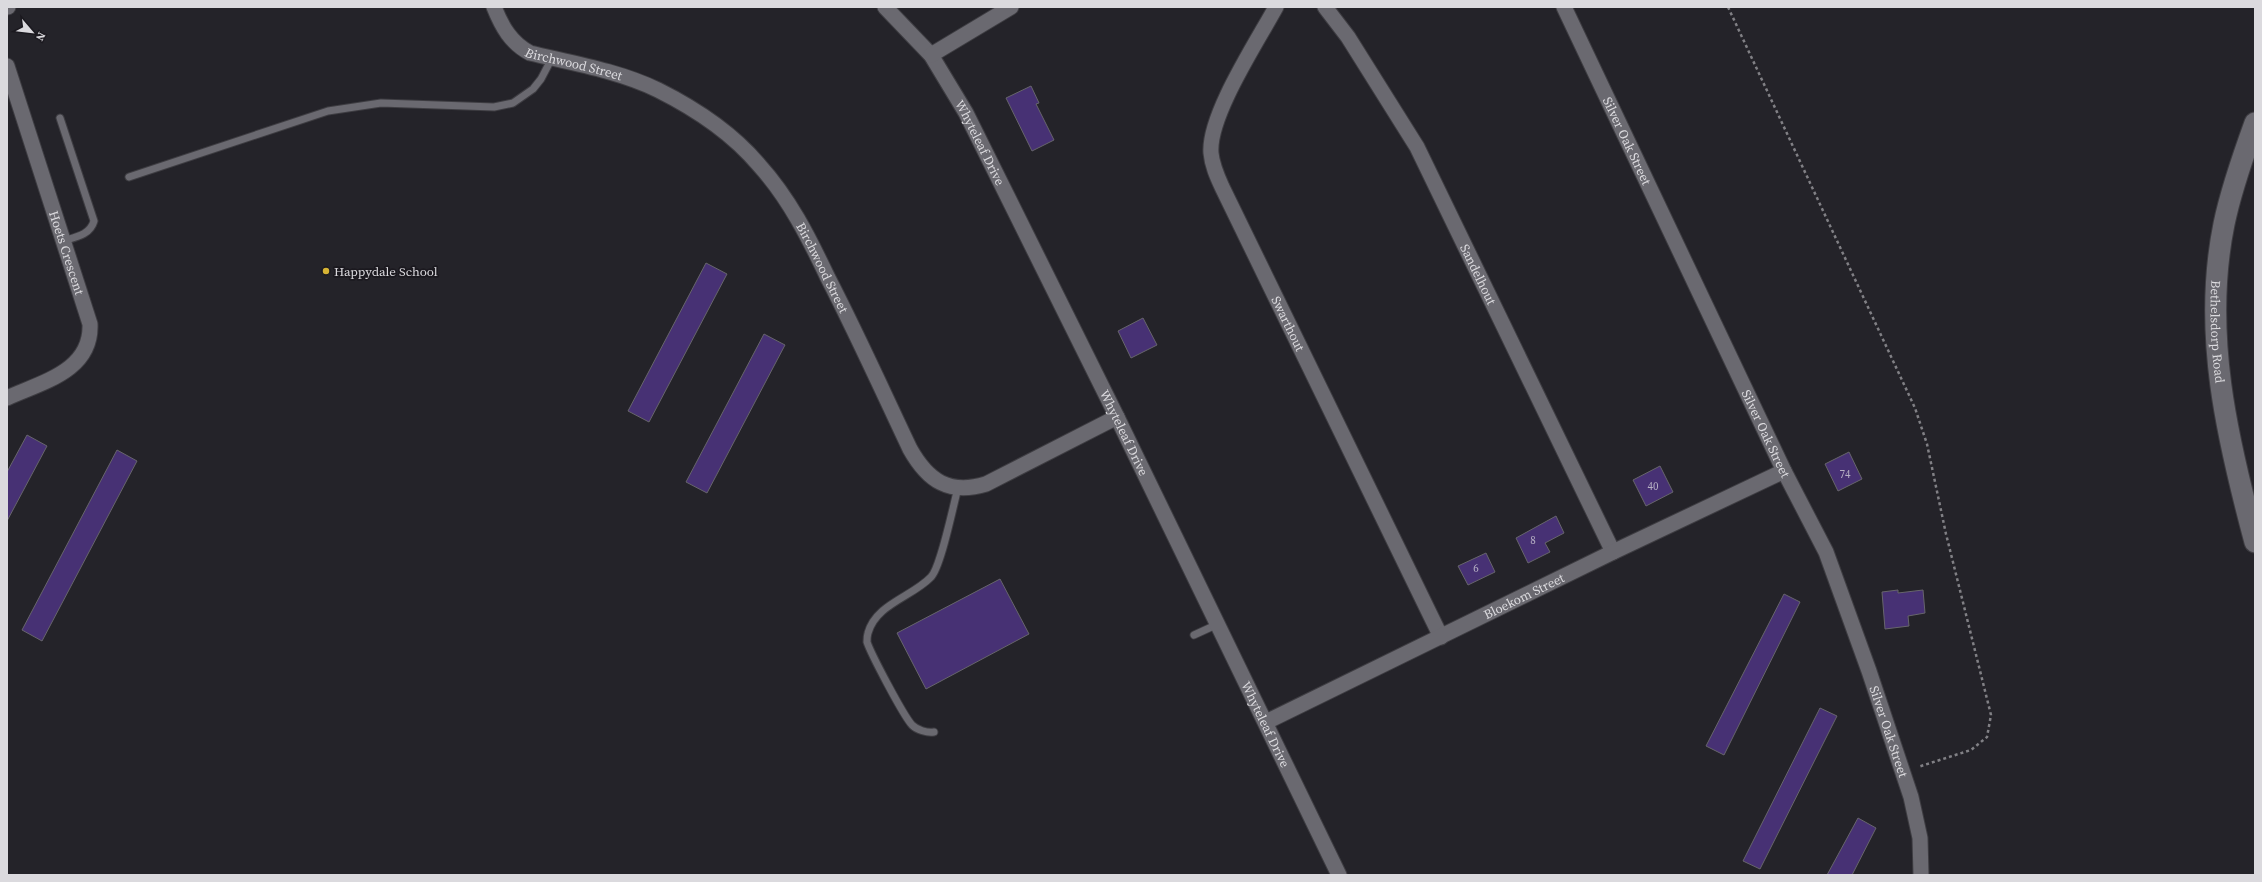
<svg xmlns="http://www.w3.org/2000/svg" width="2262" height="882" font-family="'Source Serif 4',serif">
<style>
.building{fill:#473174;stroke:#67656c}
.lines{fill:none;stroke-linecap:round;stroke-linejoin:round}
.lane-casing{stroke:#3e3d42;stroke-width:9}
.street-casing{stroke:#3e3d42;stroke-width:17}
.secondary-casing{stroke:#3e3d42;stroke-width:23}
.path{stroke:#818085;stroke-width:2.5;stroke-dasharray:3 3;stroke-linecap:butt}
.lane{stroke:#6a6970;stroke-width:7}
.street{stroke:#6a6970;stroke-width:15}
.secondary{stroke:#6a6970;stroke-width:21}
.poi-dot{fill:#d7b434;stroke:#1b191f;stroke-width:1.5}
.labels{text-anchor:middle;stroke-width:3.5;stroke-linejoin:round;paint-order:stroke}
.number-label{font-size:11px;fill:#b6b0c4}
.street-label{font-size:13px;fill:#dbdade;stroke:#1b191f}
.poi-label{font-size:13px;fill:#dbdade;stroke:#1b191f;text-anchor:start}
</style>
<rect width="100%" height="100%" fill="#242329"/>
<path class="building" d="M1031,86l8,17 -3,1 18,36 -22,11 -26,-53z
M706,263l21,11 -78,148 -21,-11z
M1143,318l14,27 -26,13 -13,-27z
M764,334l21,11 -78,148 -21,-11z
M27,435l20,11 -40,75v-49z
M117,450l20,11 -95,180 -20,-11z
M1849,452l13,27 -24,12 -13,-27z
M1660,466l13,26 -27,14 -13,-26z
M1556,516l8,17 -19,10 5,9 -22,11 -12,-25z
M1486,553l9,19 -27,13 -10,-19z
M1000,579l29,55 -103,55 -29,-56z
M1898,590v3l25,-3 2,23 -17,3 1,10 -24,3 -3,-37z
M1784,594l16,8 -76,153 -18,-9z
M1820,708l17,8 -77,153 -17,-8z
M1858,818l18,10 -24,47h-25z"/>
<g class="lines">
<g class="lane-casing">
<path id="lane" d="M60,118l34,103c-4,14 -18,16 -31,20
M129,177l199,-66 53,-8 113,4 19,-4 20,-14 8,-10 11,-21
M1194,635l24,-11
M934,732c-7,1 -17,-2 -22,-7 -9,-10 -41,-71 -45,-83 0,-3 0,-6 1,-9 8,-29 44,-36 63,-56 10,-10 22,-71 27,-89"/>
</g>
<g class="street-casing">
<g id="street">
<path d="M7,7h1"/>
<path id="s1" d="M494,7c8,20 17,36 36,46 42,10 89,18 128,37 36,18 75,44 101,75 30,33 50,73 69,113 29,56 55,114 82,171 18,32 39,46 76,35l131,-67"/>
<path id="s2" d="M885,7l46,48 35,58 151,304 222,458"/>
<path id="s3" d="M1276,7c-19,35 -68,109 -65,146 1,12 6,23 11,34l219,450"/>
<path id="s4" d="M1325,7l23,30 69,110 196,405"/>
<path id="s5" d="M1564,7l220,464 42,81 43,119 42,126 9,41 1,37"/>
<path d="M931,55l80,-48"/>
<path id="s6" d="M7,66l83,258c2,47 -48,58 -83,74"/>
<path id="s7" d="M1266,722l347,-170 171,-81"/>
</g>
</g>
<g class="secondary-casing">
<g id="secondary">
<path id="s8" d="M2255,123c-12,33 -24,67 -31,101 -22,108 3,214 31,318"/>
</g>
</g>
<path class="path" d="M1728,7l187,401 12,36 19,90 45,181 -4,22 -16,13 -53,17"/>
<use href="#lane" class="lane"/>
<use href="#street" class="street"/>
<use href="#secondary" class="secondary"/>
</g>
<circle class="poi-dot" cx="326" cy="271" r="4"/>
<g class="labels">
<g class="number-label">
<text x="1845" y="478">74</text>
<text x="1653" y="490">40</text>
<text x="1533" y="544">8</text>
<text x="1476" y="572">6</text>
</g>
<g class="street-label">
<text dy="5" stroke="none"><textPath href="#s1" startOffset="105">Birchwood Street</textPath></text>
<text dy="5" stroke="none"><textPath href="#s5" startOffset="148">Silver Oak Street</textPath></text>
<text dy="5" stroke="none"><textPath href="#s2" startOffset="167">Whyteleaf Drive</textPath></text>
<text dy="5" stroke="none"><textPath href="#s6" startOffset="196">Hoets Crescent</textPath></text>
<text dy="5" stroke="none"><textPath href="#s1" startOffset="441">Birchwood Street</textPath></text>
<text dy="5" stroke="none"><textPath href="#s4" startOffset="309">Sandelhout</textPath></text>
<text dy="5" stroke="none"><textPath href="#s3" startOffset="349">Swarthout</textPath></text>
<text dy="5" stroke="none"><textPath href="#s8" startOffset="214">Bethelsdorp Road</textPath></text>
<text dy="5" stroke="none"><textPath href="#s2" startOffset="491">Whyteleaf Drive</textPath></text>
<text dy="5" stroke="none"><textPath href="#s5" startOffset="472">Silver Oak Street</textPath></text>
<text dy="5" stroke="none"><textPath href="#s7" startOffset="287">Bloekom Street</textPath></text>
<text dy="5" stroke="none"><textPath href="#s2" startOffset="815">Whyteleaf Drive</textPath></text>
<text dy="5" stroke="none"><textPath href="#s5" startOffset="795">Silver Oak Street</textPath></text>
</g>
<g class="poi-label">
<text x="334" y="276">Happydale School</text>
</g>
</g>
<rect width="2262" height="882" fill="none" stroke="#dbdade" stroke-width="16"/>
<g transform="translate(32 32) rotate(118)" stroke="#1b191f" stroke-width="3" paint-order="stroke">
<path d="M0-3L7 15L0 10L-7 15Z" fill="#dbdade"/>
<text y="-6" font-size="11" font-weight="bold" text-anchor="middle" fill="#dbdade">N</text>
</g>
</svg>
